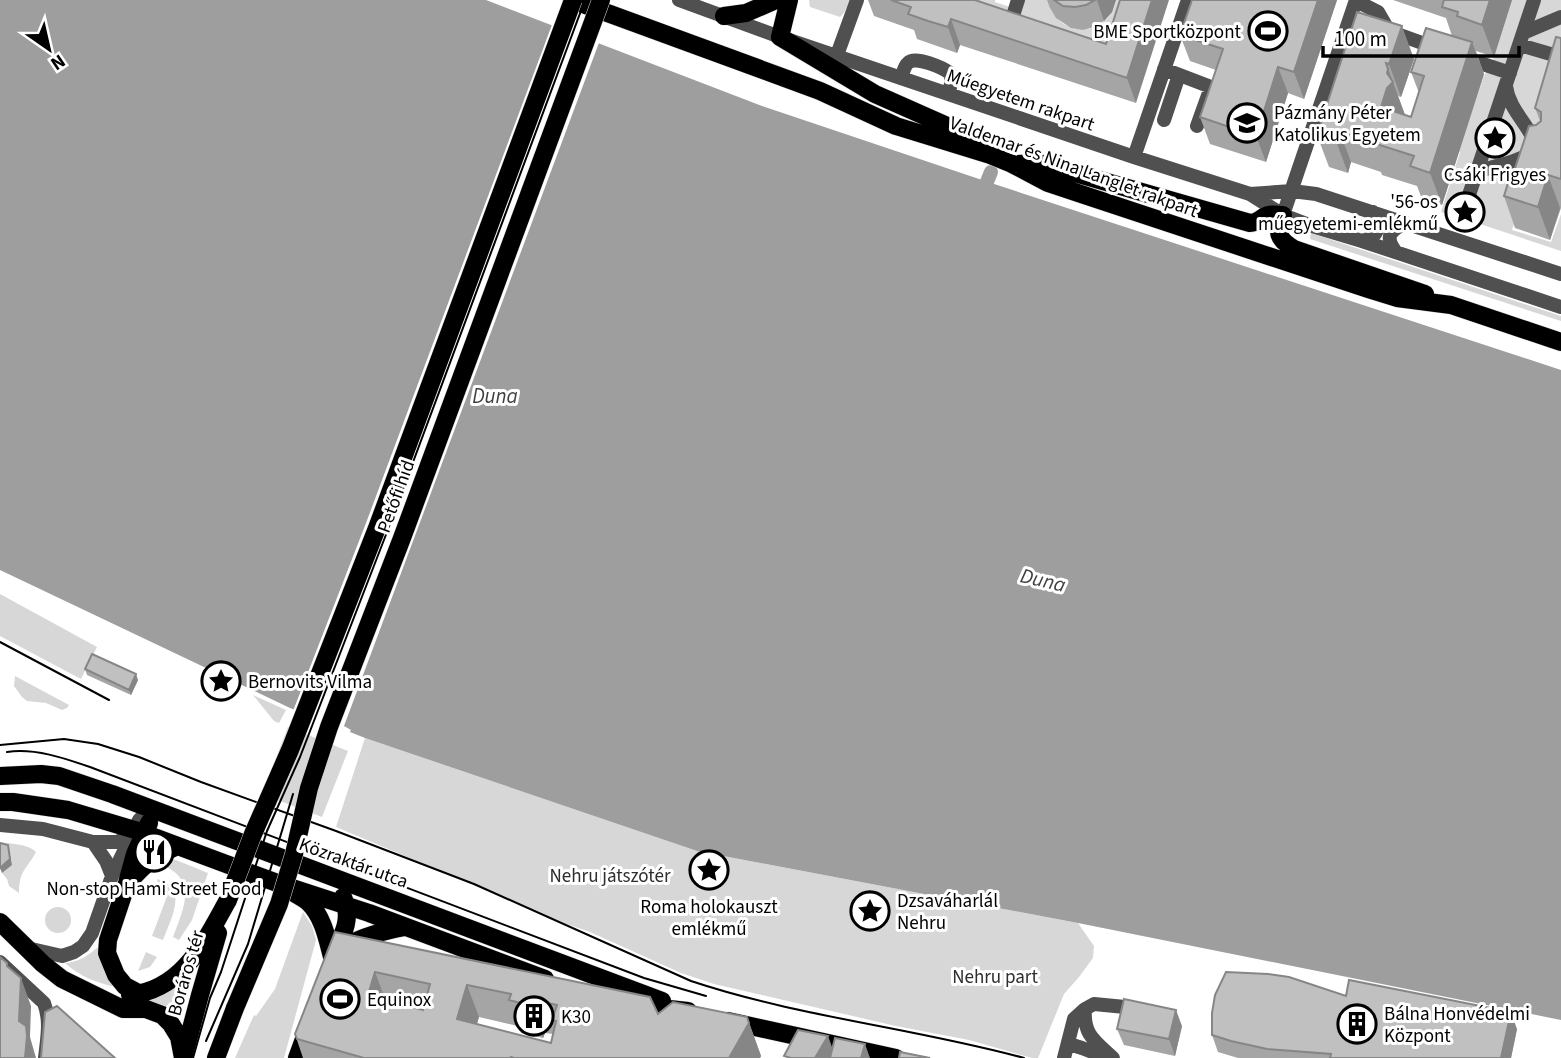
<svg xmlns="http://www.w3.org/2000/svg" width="1561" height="1058" font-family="'Source Sans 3',sans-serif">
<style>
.green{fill:#d7d7d7}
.water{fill:#9e9e9e}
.pier{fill:#fff}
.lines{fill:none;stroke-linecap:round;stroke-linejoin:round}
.canal{stroke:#9e9e9e;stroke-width:14}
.major-casing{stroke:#dbdbdb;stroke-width:19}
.minor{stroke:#505050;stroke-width:14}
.major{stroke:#000;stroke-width:18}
.tram{stroke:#000;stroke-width:2}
.major-bridge-casing{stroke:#dbdbdb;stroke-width:19;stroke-linecap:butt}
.major-bridge{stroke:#000;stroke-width:18}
.wall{fill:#a5a5a5;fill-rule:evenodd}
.shaded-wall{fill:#868686}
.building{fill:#c0c0c0;stroke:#868686;stroke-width:2;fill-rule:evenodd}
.labels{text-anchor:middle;stroke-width:6;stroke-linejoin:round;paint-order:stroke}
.poi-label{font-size:19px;fill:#000;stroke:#fff;text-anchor:start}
.street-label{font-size:19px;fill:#000;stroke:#fff}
.park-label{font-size:19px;fill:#2e2e2e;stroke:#fff}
.water-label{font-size:21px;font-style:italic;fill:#3f3f3f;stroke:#fff}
</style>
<rect width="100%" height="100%" fill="#fff"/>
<path class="green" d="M809,0h41l-6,13 -4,4 -30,-10z
M957,0h38v2l24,8 3,-10h26c9,39 60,39 68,0h22l-23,69z
M1512,0h49v81l-49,149 39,12 10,-28v37l-90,-30v-7l-7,-5 -7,2 -3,5 -13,-4 19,-60 -2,-2 26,-74 9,-16z
M1311,233l250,83v5l-251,-82z
M0,594l97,53 -16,32 -81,-43z
M15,676l54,29 -2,3 -5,2 -16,-7 -19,-2 -5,-4 -8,-11z
M253,695l33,15 -7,13 -5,-2z
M288,727l60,24 -26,66 -60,-23z
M365,738l332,113 381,72 16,23 -1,12 -14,19 -15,17 -26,64h-6l-63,-18 -73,-14 -182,-42 -33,-11 -91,-41 -26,-9 -228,-96z
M0,842c12,2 28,2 36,10 -9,17 -17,18 -17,41l-10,-7 -2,-7 -5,-6z
M164,858l12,2 32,13 -16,47 -13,20 -6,-3c10,-28 26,-57 -11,-72z
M157,879c33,8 13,41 6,61l-11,-4 14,-37v-6l-8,-7z
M45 920a13 13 0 1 1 26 0a13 13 0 1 1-26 0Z
M303,912l9,14 4,14 -32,118h-49l19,-43 2,1 19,-27z
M97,948l4,1 16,38c-21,-4 -36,-10 -52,-24 13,-1 21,-6 32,-15z
M146,952l11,5 -7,10 -12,4z
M183,982l3,2 -12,35 -36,-17c18,-4 31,-9 45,-20z"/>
<path class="water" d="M0,0h486l276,106 226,76 573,188v650l-483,-97 -381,-72 -332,-113 -75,-30 -290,-138z"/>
<path class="pier" d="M553,22l47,18 -256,686 7,4 -3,5 -61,-25 6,1 73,-188z"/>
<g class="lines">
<path class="canal" d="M980,199l11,-27"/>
<g class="major-casing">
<path id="major" d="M572,0l248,91 76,35 94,29 22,9 36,19 30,10 290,96 29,9 54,7 110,37
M789,0l-9,37 95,57 88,39 28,15
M724,16l22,-3 30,-13
M1014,164l26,-1 210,60c8,0 10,-5 18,-8 5,-1 10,0 15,0 -7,17 -6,24 11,34l131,45
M0,776l41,-2 18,2 53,18 550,207
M0,802h13l55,8 67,20 145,54 89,29 176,66
M130,881c15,-18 26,-25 47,-35
M294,893c5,3 11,6 15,10 14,14 18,35 23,54
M0,922l43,42 19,15 61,30h23l16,6 9,9 8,13 4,21
M343,948c19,-12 41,-17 62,-21
M334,953c10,-20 18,-35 9,-56
M140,994l-15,-8 -9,-11 -9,-22 1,-13 19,-57 8,-29 14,-31
M130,995c53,-5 75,-54 98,-95
M632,1005l56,6
M728,1021l168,37
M184,1055l16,-60 18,-62
M216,1058l19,-50
M297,1058l11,-30"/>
</g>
<path class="minor" d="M679,0l101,37 121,41 233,79 116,37 33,21 29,11 50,15 199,66
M1356,1l22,11 11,19 47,17
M1011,22l7,-22
M1523,33l11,-33
M1520,45l41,12
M837,55l20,-55
M1462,57l48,16
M1164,69l47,18 -14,39
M901,78c2,-4 3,-12 7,-15 7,-8 35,5 42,10l2,8 -4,13
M1506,86c3,24 22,37 30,59
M1164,120l15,-45
M1134,157l54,-157
M1478,171c18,-5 42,-9 57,-21
M1250,194l42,-3 24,3 245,80
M1468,198l55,-165 38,-16
M1283,215l73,-215
M1362,241c16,-4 21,-15 11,-29
M1396,252c-12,-15 -6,-22 10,-29
M0,825l43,4 50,13h25l16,-11
M93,842l13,19 6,15
M27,948l35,8 12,-4 9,-6 9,-13 20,-57 27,-56 7,-7 8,-4
M0,962l44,41c7,18 3,36 1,55
M1085,1009c-2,26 10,32 28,49
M1069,1044l13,4 26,10
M1064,1058l10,-39 11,-10 9,-5 31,3"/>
<use href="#major" class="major"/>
<path class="tram" d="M0,642l109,58
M0,745l64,-6 34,5 41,13 62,25 135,49 138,53 217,97c108,36 223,47 333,77
M7,752c28,-4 57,6 83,15l554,211 62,18
M206,1041l42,-97 45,-150
M193,1058l17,-60 11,-26 46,-141 33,-74 87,-225 198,-532"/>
<g class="major-bridge-casing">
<path id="major-bridge" d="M228,900l25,-66 37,-84 87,-222 196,-528
M235,1008l44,-104 15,-50 15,-66 20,-61 73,-189 199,-538"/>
</g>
<use href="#major-bridge" class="major-bridge"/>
</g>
<path class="wall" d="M868,0h107l131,44 14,-44 16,103 -176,-58 -3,8 -40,-14 -3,-9 -40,-14z
M1047,0h69l-4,12 -8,9 -10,6 -11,3 -12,-2 -15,-10 -6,-10z
M1192,0h145l-33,99 -16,-6 -22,69 -56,-18 -10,-27 16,-47 -26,-9 -10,-26z
M1393,0h119l-18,57 -18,-6 8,23 -42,131 -20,-6 -5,-13 -35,-11 -1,-3 -30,-10 -3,11 -19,-6 -12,-32 40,-123 57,47 -13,38 -3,-1 7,19 6,2 8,-24 -8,-21 41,-36 -6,-18z
M1561,38v170l-11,32 -35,-12 -11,-32 10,-25 22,-46 4,-4 -5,-13z
M85,669l53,11 -7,15 -44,-20z
M335,932l323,82 89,3 14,39 -1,2h-457l-8,-24zM479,1017l39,9 3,7 22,5 2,-5 8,1 -2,9 -74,-19z
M1182,1026l-7,30 -51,-11 -7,-16z
M1517,1029l-6,29h-273l-20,-6 -6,-17z"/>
<path class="shaded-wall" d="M1097,0h19l-4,12 -8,9z
M1152,0h17l-33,103 -9,-25z
M1318,0h19l-33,99 -10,-27z
M1490,0h22l-18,57 -12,-32z
M951,19l9,26 -3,8 -9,-26z
M1402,26l12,33 -13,38 -12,-33z
M1472,42l12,32 -42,131 -12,-32z
M1386,63l19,52 -24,-8 6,-34z
M1278,67l10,26 -22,69 -10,-26z
M1339,130l12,32 -3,11 -12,-32z
M1548,175l12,33 -10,32 -12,-33z
M136,674l2,6 -7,15 -2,-5z
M8,845l4,20 -10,8 -2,-5z
M375,972l12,32 -19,-9z
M21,978l10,28 -1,31 6,21h-11l-6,-37z
M467,985l12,32 -11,35 -11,-33z
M533,1000l12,33 -2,5 -11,-32z
M1176,1010l6,16 -7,30 -6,-17z
M1511,1012l6,17 -6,29h-10z
M747,1017l14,39 -1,2h-31z
M828,1036l8,22h-21z
M865,1044l5,14h-9z"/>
<path class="building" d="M891,0h84l131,44 14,-44h32l-25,78 -176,-59 -3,8 -20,-6 -20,-7 3,-7z
M1054,0h41l-9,5 -11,2 -12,-1z
M1192,0h126l-24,72 -16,-5 -22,69 -56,-19 23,-68 -43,-14z
M1444,0h46l-8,25 -25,-9 1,-4 -16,-5z
M1357,12l45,14 -13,38 -3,-1 2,6 -1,4 6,9 -6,6 -6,19 30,10 13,-41 -13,-4 15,-44 46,14 -42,131 -20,-7 4,-10 -44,-14 1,-2 -32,-10 -3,11 -19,-6z
M1556,37l5,1v141l-13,-4 -10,32 -34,-11 8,-26 2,1 15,-45 7,-1 5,-4v-9l-6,-4z
M92,654l44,20 -7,16 -44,-21z
M0,843l8,2 2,14 -10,9z
M335,932l315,65 8,17 15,-12 74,15 2,6 -20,35h-215l-3,-1 -1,1h-146l-67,-19 -2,-5zM375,972l55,12 -7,26 -55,-15zM467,985l44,9 -2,6 23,6 1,-6 24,5 -5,15 4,1 -5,22 -94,-24z
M0,957l7,6v3l14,12 -2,43 7,5 1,10 -2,22h-25z
M1226,972l42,2 21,3 57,19 3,-16 162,32 -10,46h-171l1,-4 -64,-5 -36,-8 -19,-6v-22l3,-18z
M1124,999l52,11 -7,29 -52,-10z
M57,1006l58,52h-74l4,-46z
M798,1030l30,6 -13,22h-24l-7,-2z
M835,1038l30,6 -4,14h-31z
M900,1052l30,6h-31z"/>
<defs>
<g id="stadium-ring" transform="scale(2.0125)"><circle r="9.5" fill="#fff" stroke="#000" stroke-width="1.5"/><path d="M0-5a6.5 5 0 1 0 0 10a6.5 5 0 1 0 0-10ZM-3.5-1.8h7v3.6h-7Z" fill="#000"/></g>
<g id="university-ring" transform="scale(2.0125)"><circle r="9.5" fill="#fff" stroke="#000" stroke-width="1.5"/><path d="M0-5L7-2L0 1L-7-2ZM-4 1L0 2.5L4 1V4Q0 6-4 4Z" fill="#000"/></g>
<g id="sight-ring" transform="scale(2.0125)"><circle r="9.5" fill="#fff" stroke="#000" stroke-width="1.5"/><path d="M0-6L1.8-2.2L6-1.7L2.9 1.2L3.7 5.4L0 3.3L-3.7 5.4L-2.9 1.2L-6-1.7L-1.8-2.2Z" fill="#000"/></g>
<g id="restaurant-ring" transform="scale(2.0125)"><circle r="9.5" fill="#fff" stroke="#000" stroke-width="1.5"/><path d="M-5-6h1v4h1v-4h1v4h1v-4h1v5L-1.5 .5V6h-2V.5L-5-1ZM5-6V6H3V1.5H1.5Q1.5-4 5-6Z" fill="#000"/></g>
<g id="building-ring" transform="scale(2.0125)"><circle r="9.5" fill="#fff" stroke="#000" stroke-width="1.5"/><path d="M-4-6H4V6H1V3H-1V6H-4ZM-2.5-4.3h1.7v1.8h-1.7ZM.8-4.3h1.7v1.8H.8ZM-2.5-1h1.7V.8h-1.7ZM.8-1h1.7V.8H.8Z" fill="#000"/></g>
</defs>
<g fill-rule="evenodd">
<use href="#stadium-ring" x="1268" y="31"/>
<use href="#university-ring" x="1247" y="123"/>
<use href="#sight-ring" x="1495" y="138"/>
<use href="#sight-ring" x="1465" y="212"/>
<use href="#sight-ring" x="221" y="681"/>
<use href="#restaurant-ring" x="154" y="852"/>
<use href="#sight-ring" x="709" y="870"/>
<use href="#sight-ring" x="870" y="911"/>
<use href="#stadium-ring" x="340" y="999"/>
<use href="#building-ring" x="534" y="1016"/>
<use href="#building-ring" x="1357" y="1024"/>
</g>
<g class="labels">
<g class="poi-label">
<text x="1241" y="38" text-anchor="end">BME Sportközpont</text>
<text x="1274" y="119">Pázmány Péter<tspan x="1274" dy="22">Katolikus Egyetem</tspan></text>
<text x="1495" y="181" text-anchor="middle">Csáki Frigyes</text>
<text x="1438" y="208" text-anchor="end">'56-os<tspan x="1438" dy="22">műegyetemi-emlékmű</tspan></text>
<text x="248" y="688">Bernovits Vilma</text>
<text x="154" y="895" text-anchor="middle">Non-stop Hami Street Food</text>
<text x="897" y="907">Dzsaváharlál<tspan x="897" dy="22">Nehru</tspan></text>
<text x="709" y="913" text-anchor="middle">Roma holokauszt<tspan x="709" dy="22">emlékmű</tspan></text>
<text x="367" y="1006">Equinox</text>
<text x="1384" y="1020">Bálna Honvédelmi<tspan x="1384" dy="22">Központ</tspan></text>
<text x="561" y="1023">K30</text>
</g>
<g class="street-label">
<text transform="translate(1021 99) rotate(19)" y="7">Műegyetem rakpart</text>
<text transform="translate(1074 166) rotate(20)" y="7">Valdemar és Nina Langlet rakpart</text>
<text transform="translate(395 496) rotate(-70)" y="7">Petőfi híd</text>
<text transform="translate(354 862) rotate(20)" y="7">Közraktár utca</text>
<text transform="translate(185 973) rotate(-74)" y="7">Boráros tér</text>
</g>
<g class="park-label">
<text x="610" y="882">Nehru játszótér</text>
<text x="995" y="983">Nehru part</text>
</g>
<g class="water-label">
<text x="495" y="403">Duna</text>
<text transform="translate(1043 580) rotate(13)" y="7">Duna</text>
</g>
</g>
<g transform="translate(49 49) rotate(146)" stroke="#ffffff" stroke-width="5" paint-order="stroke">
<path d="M0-5L12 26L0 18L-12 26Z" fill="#000000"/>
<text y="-10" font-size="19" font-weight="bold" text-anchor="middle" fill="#000000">N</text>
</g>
<path d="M1323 46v10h196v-10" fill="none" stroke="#000000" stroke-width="3.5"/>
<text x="1334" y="46" font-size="21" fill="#000000" stroke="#ffffff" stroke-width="5" paint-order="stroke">100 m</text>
</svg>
